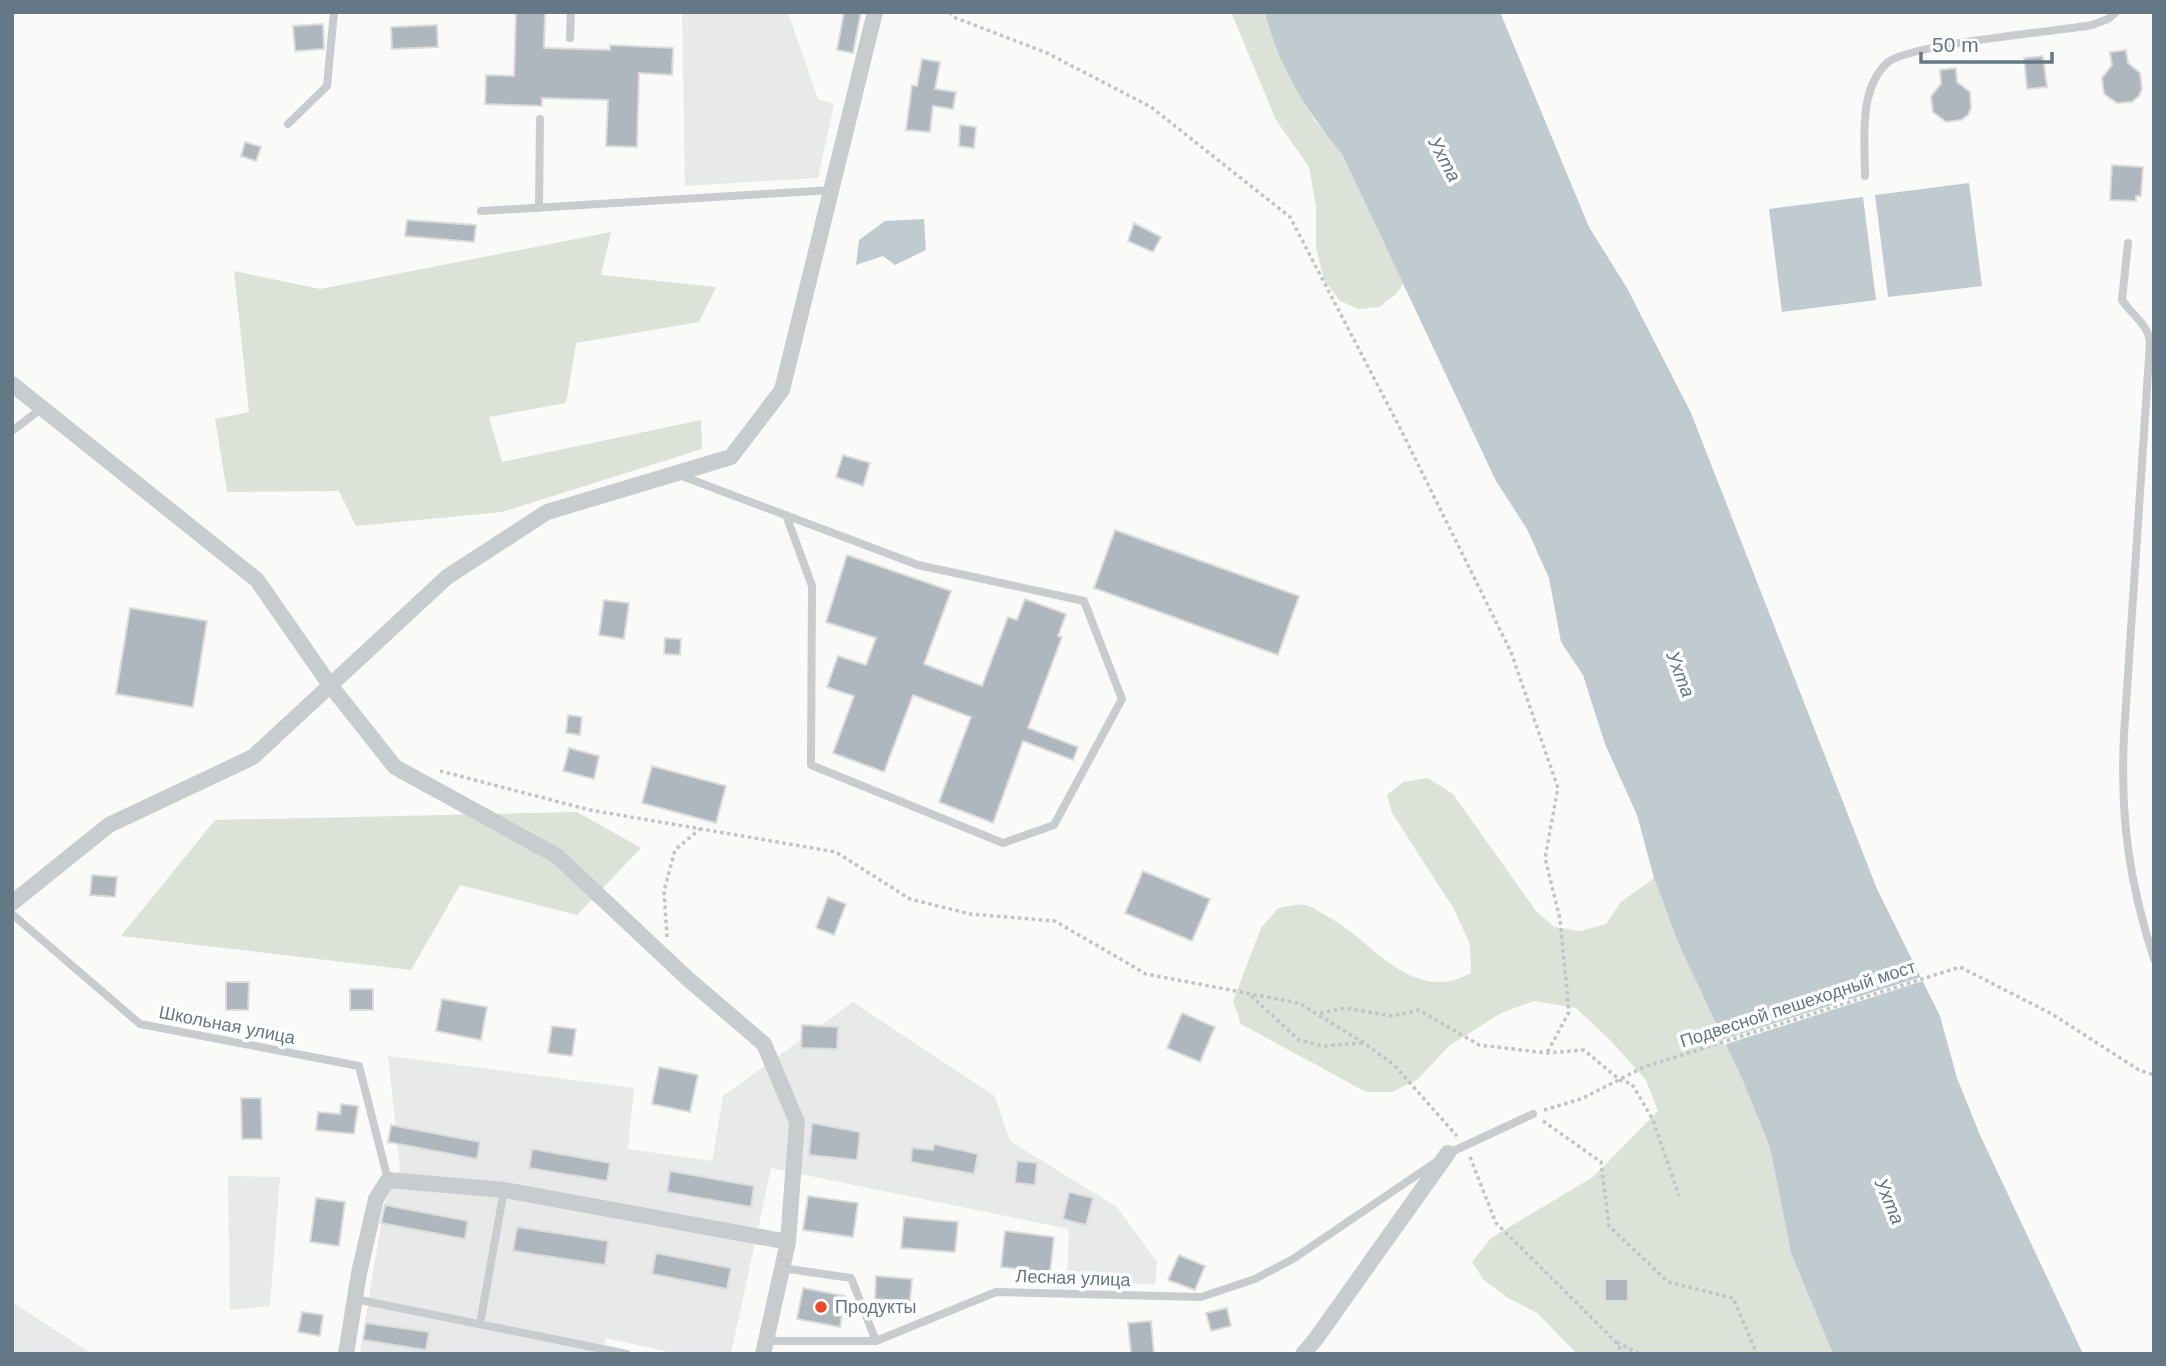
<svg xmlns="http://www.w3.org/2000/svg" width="2166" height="1366" font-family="Helvetica,sans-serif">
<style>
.built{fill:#e8e9e9}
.green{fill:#dce2d8}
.water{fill:#bfcbcf}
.pier{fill:#fafaf8}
.building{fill:#aeb7bd;stroke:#dcdcda;stroke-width:2}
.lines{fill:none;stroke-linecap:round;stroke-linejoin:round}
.path{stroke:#c1c4c6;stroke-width:3.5;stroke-dasharray:3.5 3.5;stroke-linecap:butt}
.service{stroke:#c8cccf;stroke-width:8}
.minor{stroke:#c8cccf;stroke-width:16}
.poi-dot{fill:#ed4b24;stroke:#fff;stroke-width:2.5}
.labels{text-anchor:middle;stroke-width:7;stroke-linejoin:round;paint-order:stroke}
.street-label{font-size:18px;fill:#637784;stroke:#fff}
.poi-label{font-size:18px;fill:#637784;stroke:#fff;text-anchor:start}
.water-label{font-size:19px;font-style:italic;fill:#5e767e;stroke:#fff}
</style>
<rect width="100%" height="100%" fill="#fafaf8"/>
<path class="built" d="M682,12h106l30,87 16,5 -16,74 -133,8z
M853,1002l142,94 15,45 107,66 40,55 -2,23 -88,-8 2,-48 -298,-61 -40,186h-54l-71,-16 -4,16 -242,-2 24,-146 16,-38 -12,-112 246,32 -6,61 84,12 11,-65z
M228,1176l52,1 -10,129 -40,4z
M12,1302l80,52h-80z"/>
<path class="green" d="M1231,12h34l21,59 29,50 27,33 61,130 -7,10 -17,13 -20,2 -19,-8 -16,-21 -8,-32v-42l-7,-39 -33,-47z
M611,232l-10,43 115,12 -17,35 -123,21 -10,60 -77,14 13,45 199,-42 1,29 -200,63 -146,14 -17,-35 -112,1 -12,-73 34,-7 -15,-141 86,18z
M1428,778l25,16 83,117 18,16 26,4 26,-7 15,-22 33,-24 25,67 64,136 27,67 21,105 42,101h-256l-40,-41 -29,-15 -25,-19 -11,-17 19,-24 102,-61 65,-66 -12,-31 -37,-41 -33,-31 -42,-7 -33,12 -52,33 -31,33 -26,13h-26l-125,-68 -8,-23 28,-73 17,-20c8,-1 20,-5 27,-3 7,1 14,7 20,10 48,25 86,91 146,58l-1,-28 -16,-36 -62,-96 -5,-18 16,-13z
M577,812l64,36 -64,67 -117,-30 -49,85 -290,-34 94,-116z"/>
<path class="water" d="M1265,12h235l89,215 38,61 64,125 186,476 63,127 17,62 23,57 103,219h-250l-42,-101 -21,-105 -27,-67 -64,-136 -25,-67 -17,-63 -32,-71 -22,-69 -22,-33 -12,-64 -22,-49 -31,-48 -154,-327c-35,-42 -64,-88 -77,-142z
M1969,183l13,103 -94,11 -13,-102z
M1863,197l13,103 -94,12 -13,-103z
M924,219l2,31 -31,15 -12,-9 -27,9 3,-25 26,-19z"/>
<path class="pier" d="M1924,976l2,4 -203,65 -2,-5z"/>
<path class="building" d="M516,12h29l-1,36 66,2v-5l63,3 -1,27 -33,-2 -2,74 -31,-1 2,-46 -66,-2v8l-57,-2 1,-29 28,1z
M844,12h17l-8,41 -16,-3z
M323,24l1,25 -29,2 -2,-25z
M437,25l1,22 -46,2 -1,-22z
M2126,50l2,13 12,10 2,16 -3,7 -7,6 -15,1 -13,-9 -2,-16 10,-13 -2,-13z
M2043,56l4,31 -20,2 -3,-31z
M922,59l18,3 -5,27 21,3 -3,17 -20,-3 -3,26 -24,-2 6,-45 5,1z
M1956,68l1,14 13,10 1,15 -3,8 -7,5 -15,2 -13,-10 -2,-16 10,-12 -1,-14z
M960,125l16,2 -2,21 -15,-2z
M245,142l16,5 -5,14 -15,-5z
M2112,165l31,2 -2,29h-5v5l-26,-1z
M407,220l69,5 -2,17 -69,-6z
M1134,223l27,14 -8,15 -25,-11z
M843,455l27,8 -7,23 -27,-9z
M1115,530l184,66 -21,59 -184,-67z
M847,555l104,36 -27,73 58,22 26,-69 9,3 8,-21 41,15 -8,22 4,1 -34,91 50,19 -5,13 -50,-19 -30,82 -54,-21 32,-85 -58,-22 -29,77 -51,-19 21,-57 -27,-9 11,-31 28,9 10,-27 -50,-16z
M604,600l25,3 -5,36 -25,-4z
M130,608l77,13 -14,86 -77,-13z
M665,638l16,1 -1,16 -16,-1z
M568,715l14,2 -2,18 -14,-2z
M569,748l30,8 -5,23 -31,-8z
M652,766l74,20 -10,37 -74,-20z
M1143,871l67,28 -18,42 -67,-28z
M92,875l25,2 -2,20 -25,-2z
M828,897l18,7 -12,31 -18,-7z
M226,982h23l-1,28h-22z
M350,989h23v21h-23z
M442,999l45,8 -6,33 -45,-9z
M1182,1013l33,14 -15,35 -33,-14z
M802,1025l36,2 -1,22 -36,-1z
M552,1026l24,3 -4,27 -24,-3z
M659,1067l39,8 -8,37 -38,-8z
M241,1098h20l1,41h-20z
M341,1104l17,2 -4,28 -38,-4 2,-18 22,2z
M812,1123l48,9 -3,28 -48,-5z
M391,1125l89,17 -3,17 -89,-17z
M934,1144l44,10 -4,20 -63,-12 1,-14 21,2z
M532,1149l78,14 -3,18 -78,-13z
M1017,1161l20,2 -2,22 -20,-2z
M670,1171l84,15 -3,21 -84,-15z
M1069,1192l24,6 -7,27 -23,-6z
M808,1196l50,7 -5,34 -50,-7z
M316,1198l29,4 -6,44 -29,-4z
M385,1205l83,16 -3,18 -84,-16z
M904,1217l54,5 -3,30 -54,-4z
M517,1227l91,14 -3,24 -92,-14z
M1005,1231l49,6 -4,36 -49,-6z
M656,1253l75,15 -4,21 -75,-15z
M1179,1255l26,11 -10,24 -27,-10z
M876,1276l36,3 -2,23 -35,-3z
M1605,1279h23v22h-23z
M803,1288l42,8 -5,31 -43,-8z
M1227,1308l4,18 -20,5 -5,-18z
M302,1312l21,3 -3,21 -22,-4z
M1151,1321l3,33h-23l-3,-31z
M366,1323l63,9 -3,18 -63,-10z"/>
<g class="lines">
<path class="path" d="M950,12l3,5 94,36 104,54 139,110 110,211 111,224 47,136 -13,70 15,61 9,93 -22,41
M440,771l150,39 246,42 74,47 60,15 85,7 91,53 153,29 65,40 30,22 63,71
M667,937l-3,-46 11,-41 25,-21
M1251,996l48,44 24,6 39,-3
M1320,1013l25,-5 48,8 26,-6 60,35 68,8 37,-3 36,30 12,4 21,36 26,76
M1544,1110l37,-11 63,-32 316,-100 92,47 87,56 15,5
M1543,1121l58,41 8,64 59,56 65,16 24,56
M1470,1157l26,66 119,118 8,13
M1617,1342l22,12"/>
<path class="service" d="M570,38l1,-26
M288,124l39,-38 7,-74
M1865,176c0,-35 -7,-86 22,-113 21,-19 167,-31 205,-38l16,-6 8,-7
M539,208l1,-89
M481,211l351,-21
M2128,243l-6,57c10,15 26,24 28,42l-26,393c-4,82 5,147 30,224
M12,431l30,-23
M679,475l239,90 166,36 38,98 -68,126 -51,18 -192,-78 1,-179 -26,-71
M12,914l128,110 219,42 29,114
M1447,1154l86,-40
M782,1268l69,10 25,63
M355,1299l272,55
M480,1324l24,-134
M766,1341h110l120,-49 205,5 54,-18 38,-20 143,-97"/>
<path class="minor" d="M12,384l245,196 73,105 65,82 162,89 131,123 76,65 33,78 -9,120 -25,112
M12,903l97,-78 144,-68 194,-180 100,-65 184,-55 51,-67 93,-378
M346,1354l13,-81 17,-74 12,-19 116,10 284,52
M1303,1354l12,-14 133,-187"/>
</g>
<circle class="poi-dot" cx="821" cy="1307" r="7"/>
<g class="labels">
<g class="street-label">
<text transform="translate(1798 1004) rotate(-18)" y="6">Подвесной пешеходный мост</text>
<text transform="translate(227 1025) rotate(11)" y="6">Школьная улица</text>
<text transform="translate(1073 1278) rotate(2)" y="6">Лесная улица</text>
</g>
<g class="poi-label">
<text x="835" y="1313">Продукты</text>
</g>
<g class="water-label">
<text transform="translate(1445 159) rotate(62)" y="7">Ухта</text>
<text transform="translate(1681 674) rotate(69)" y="7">Ухта</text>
<text transform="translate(1890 1201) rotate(67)" y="7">Ухта</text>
</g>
</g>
<rect width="2166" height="1366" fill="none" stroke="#637784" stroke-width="28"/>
<path d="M1921 52v10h131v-10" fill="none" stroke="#637784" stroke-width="3.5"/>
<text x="1932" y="52" font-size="21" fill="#637784" stroke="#ffffff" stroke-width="5" paint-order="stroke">50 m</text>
</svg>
